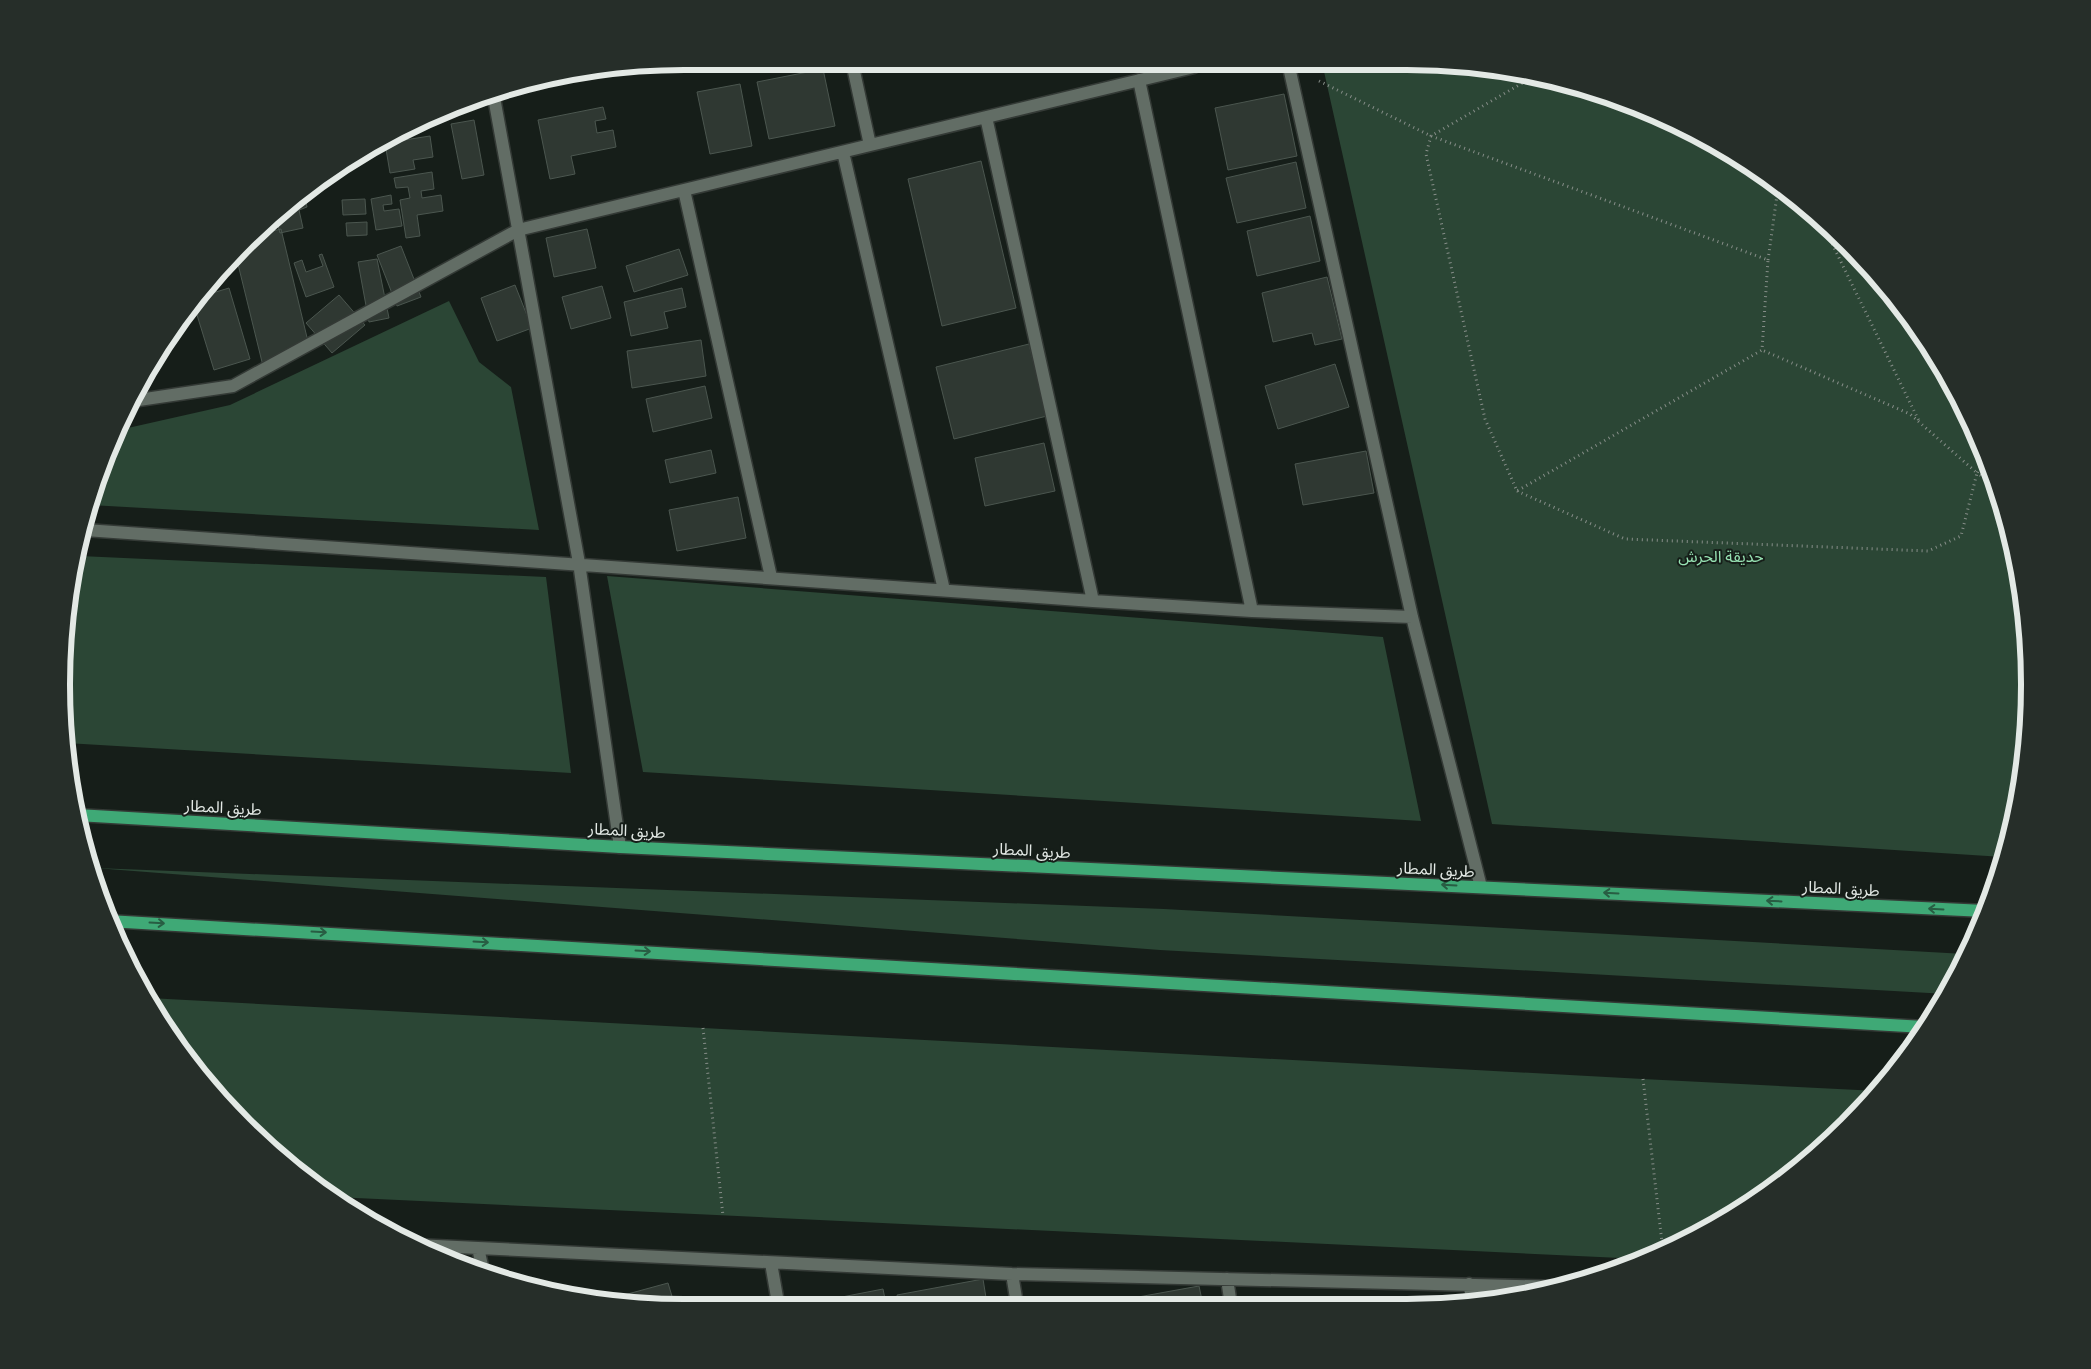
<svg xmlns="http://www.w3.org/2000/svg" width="2091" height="1369" font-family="Karla,'Noto Sans Arabic',sans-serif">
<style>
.green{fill:#2b4635}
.building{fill:#2f3832;stroke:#4b564f}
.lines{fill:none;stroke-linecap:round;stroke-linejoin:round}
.minor-casing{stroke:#343a36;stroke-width:15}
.major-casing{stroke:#343a36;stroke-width:15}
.path{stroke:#878e89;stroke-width:3;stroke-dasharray:1 4;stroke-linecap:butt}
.minor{stroke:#626d65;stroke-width:12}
.major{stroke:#3fa976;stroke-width:12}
.oneway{stroke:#285d43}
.labels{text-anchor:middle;stroke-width:4;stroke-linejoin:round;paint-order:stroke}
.park-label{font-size:16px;fill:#97e2b3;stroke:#161e19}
.street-label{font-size:16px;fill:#e3e9e5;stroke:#161e19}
.rim{fill:none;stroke:#e3e9e5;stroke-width:6}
</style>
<rect width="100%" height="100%" fill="#161e19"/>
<path class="green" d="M1323,67h165l157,42 73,36 99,71 84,89 64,104 43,114 20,120 -4,123 -21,91 -511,-33z
M449,301l30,61 32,25 28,143 -449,-25 4,-21 25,-54 111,-25z
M80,556l466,21 25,196 -505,-30 -3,-17v-82z
M607,576l776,61 38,184 -778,-49z
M95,868l1069,41 801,45 -18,40 -787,-44z
M149,998l1494,81 235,12 -92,88 -104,64 -40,16 -1307,-62 -61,-44 -108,-122z"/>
<path class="building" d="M823,69l12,57 -66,13 -12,-57z
M740,84l12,62 -42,8 -13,-62z
M1284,94l13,62 -69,14 -13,-62z
M603,107l3,12 -11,2 2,12 16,-3 3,17 -45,9 4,18 -25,5 -12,-59z
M474,120l10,55 -22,4 -11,-55z
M430,136l3,21 -20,3 2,9 -25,4 -5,-30z
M981,161l35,147 -74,18 -34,-147z
M1296,162l10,46 -69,15 -11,-45z
M432,172l2,17 -13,2 1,7 19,-3 2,16 -26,4 3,21 -14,2 -6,-38 10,-2 -2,-11 -12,1 -2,-10z
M304,193l3,14 -8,3 4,18 -23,5 -5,-18z
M391,195l1,9 -9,1 1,6 15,-2 3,17 -26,4 -5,-31z
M365,199l1,15 -23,1 -1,-15z
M1310,216l10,45 -63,15 -10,-45z
M367,222v13l-20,1 -1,-13z
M281,229l29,121 -48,12 -26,-106 20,-21z
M587,229l9,39 -42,9 -8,-39z
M401,246l20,51 -24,9 -20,-51z
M679,249l9,26 -54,17 -8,-26z
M322,254l12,33 -28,10 -12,-34 8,-3 4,12 17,-6 -4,-11z
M377,259l12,59 -20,4 -11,-60z
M1327,277l15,62 -27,6 -3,-12 -39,9 -11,-49z
M515,285l17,43 -35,13 -16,-43z
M602,286l9,32 -40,11 -9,-32z
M229,288l21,71 -36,11 -21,-68 3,-4z
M682,288l4,19 -22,5 4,16 -37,8 -7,-34z
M339,295l26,30 -33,28 -26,-30z
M701,340l5,36 -74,12 -5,-37z
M1029,344l18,72 -93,23 -18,-72z
M1335,364l14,43 -71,22 -13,-43z
M705,386l7,32 -59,14 -7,-33z
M1044,443l11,48 -70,15 -10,-48z
M711,450l5,23 -46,10 -5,-23z
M1366,451l8,42 -71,12 -8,-41z
M738,497l8,41 -69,13 -8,-41z
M983,1279l4,25h-88l-2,-9z
M668,1283l6,20h-59l-2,-5z
M1199,1286l4,19h-109z
M883,1289l3,15 -75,-1z
M1335,1298l1,8h-46z
M1445,1303v3h-36z"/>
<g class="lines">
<g class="minor-casing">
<path id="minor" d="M853,67l17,78
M1289,67l123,550 69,270
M1139,80l113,531
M493,92l86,471 41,284
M986,117l107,484
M843,152l101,438
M684,190l87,387
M132,401l101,-15 285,-156 676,-163
M85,530l1008,71 159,10 160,6
M415,1245l597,29 551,13
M478,1248l5,22
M771,1263l7,40
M1012,1274l5,30
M1227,1279l4,26
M1469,1284l4,18"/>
</g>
<g class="major-casing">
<path id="major" d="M77,815l543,32 1365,64
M108,921l1816,106"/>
</g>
<path class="path" d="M1319,81l112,55 337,124 -6,90 -245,141 -32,-72 -59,-265 5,-18 100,-58
M1819,217l100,204
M1768,260l10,-72
M1984,458l-7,15 17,11
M1517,491l108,48 303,12 33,-15 16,-63 -67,-59 -148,-64
M703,1028l20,188
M1643,1079l20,172"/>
<use href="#minor" class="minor"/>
<use href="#major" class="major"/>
</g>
<defs><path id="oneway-shaft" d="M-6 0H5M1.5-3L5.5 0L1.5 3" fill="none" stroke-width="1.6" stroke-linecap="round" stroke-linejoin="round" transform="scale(1.25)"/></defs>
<g class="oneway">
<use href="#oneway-shaft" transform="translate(1449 885) rotate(-177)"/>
<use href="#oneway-shaft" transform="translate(1611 893) rotate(-177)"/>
<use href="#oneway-shaft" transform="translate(1774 901) rotate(-177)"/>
<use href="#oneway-shaft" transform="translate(1936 909) rotate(-177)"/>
<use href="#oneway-shaft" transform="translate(157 923) rotate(3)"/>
<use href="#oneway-shaft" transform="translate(319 932) rotate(3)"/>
<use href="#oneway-shaft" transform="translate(481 942) rotate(3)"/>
<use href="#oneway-shaft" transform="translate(643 951) rotate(3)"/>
</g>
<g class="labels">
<g class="park-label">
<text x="1721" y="562">حديقة الحرش</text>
</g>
<g class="street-label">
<text transform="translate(223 807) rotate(3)" y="6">طريق المطار</text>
<text transform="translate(627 830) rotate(3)" y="6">طريق المطار</text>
<text transform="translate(1032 850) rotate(3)" y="6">طريق المطار</text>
<text transform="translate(1436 869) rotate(3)" y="6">طريق المطار</text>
<text transform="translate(1841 888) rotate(3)" y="6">طريق المطار</text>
</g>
</g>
<path d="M0 0H2091V1369H0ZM684 70H1407A614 614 0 0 1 2021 684V685A614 614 0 0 1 1407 1299H684A614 614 0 0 1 70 685V684A614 614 0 0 1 684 70Z" fill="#262e29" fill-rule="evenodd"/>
<path class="rim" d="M684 70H1407A614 614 0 0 1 2021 684V685A614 614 0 0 1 1407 1299H684A614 614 0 0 1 70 685V684A614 614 0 0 1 684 70Z"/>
</svg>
